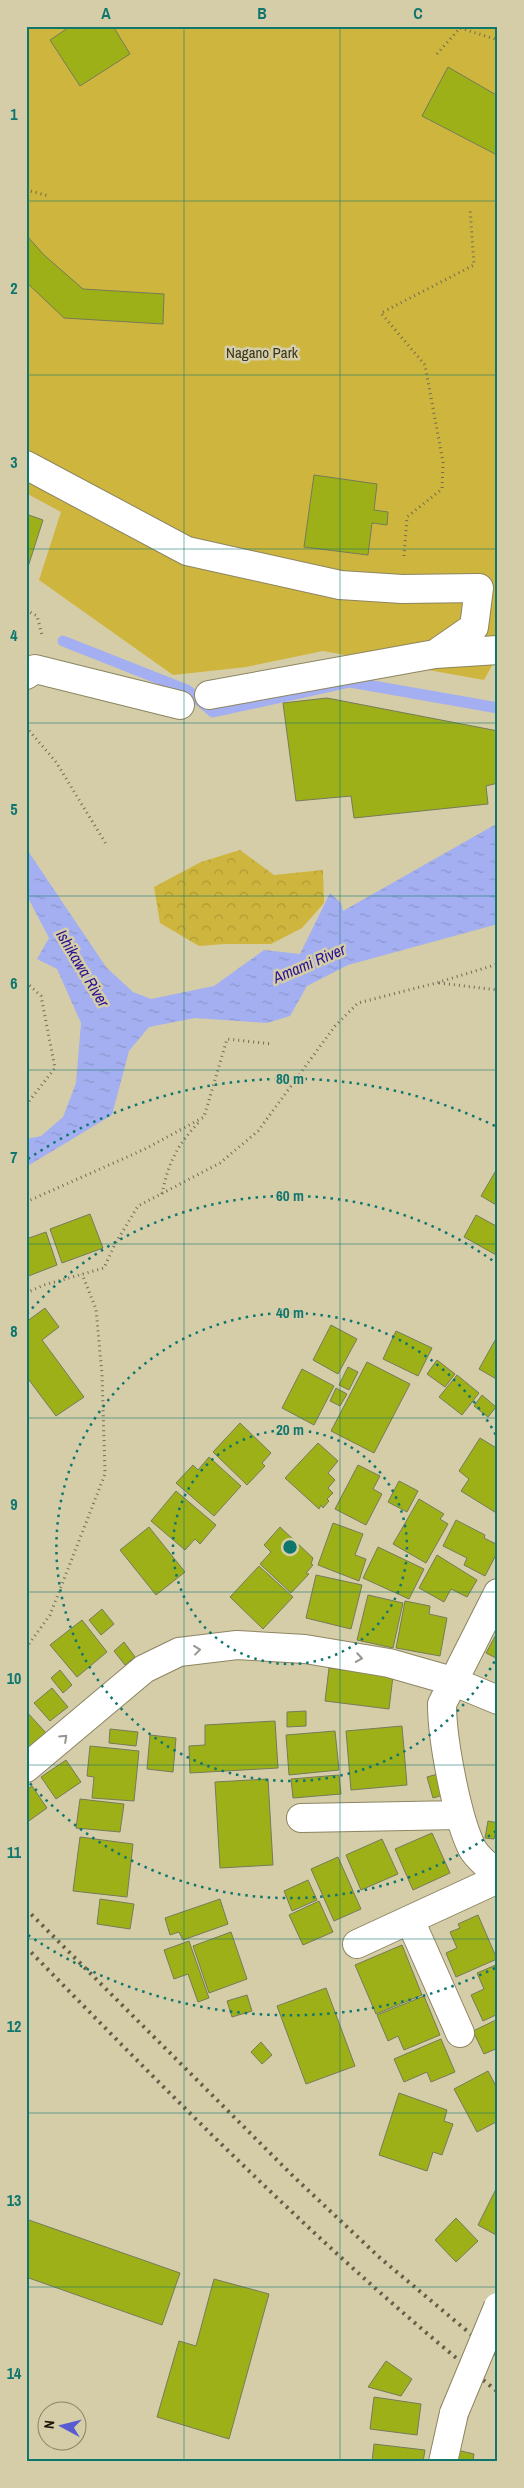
<svg xmlns="http://www.w3.org/2000/svg" width="524" height="2488" font-family="'Archivo Narrow',sans-serif">
<style>
.forest{fill:url(#forest-crowns)}
.park{fill:#ceb53d}
.water{fill:url(#water-ripples)}
.lines{fill:none;stroke-linecap:round;stroke-linejoin:round}
.stream{stroke:#a4aff1;stroke-width:11}
.building{fill:#9eb018;stroke:#757b59}
.street-casing{stroke:#8d8562;stroke-width:30}
.path{stroke:#726c54;stroke-width:3;stroke-dasharray:1 4;stroke-linecap:butt}
.street{stroke:#fff;stroke-width:28}
.rail{stroke:#645f48;stroke-width:4;stroke-dasharray:2.5 5;stroke-linecap:butt}
.street-bridge-casing{stroke:#8d8562;stroke-width:30;stroke-linecap:butt}
.street-bridge{stroke:#fff;stroke-width:28}
.oneway{stroke:#97958f}
.grid{fill:none;stroke:#0f766e;stroke-width:1;stroke-opacity:0.55}
.ring{fill:none;stroke:#0f766e;stroke-width:2.5;stroke-dasharray:2.5 5}
.labels{text-anchor:middle;stroke-width:5;stroke-linejoin:round;paint-order:stroke}
.park-label{font-size:15px;fill:#38331b;stroke:#d5cda8}
.water-label{font-size:16px;font-style:italic;fill:#2a1295;stroke:#d5cda8}
.centre{fill:#0f766e;stroke:#d5cda8;stroke-width:2.5}
.ring-label{font-size:15px;text-anchor:middle;font-weight:bold;fill:#0f766e;stroke:#d5cda8;stroke-width:5;stroke-linejoin:round;paint-order:stroke}
.neatline{fill:none;stroke:#0f766e;stroke-width:2}
.grid-label{font-size:16px;text-anchor:middle;font-weight:bold;fill:#0f766e}
</style>
<defs>
<pattern id="forest-crowns" width="20" height="18" patternUnits="userSpaceOnUse" patternTransform="scale(1.25)"><rect width="20" height="18" fill="#ceb53d"/><path d="M2 6a3 3 0 1 1 6 0M12 15a3 3 0 1 1 6 0" fill="none" stroke="#b09b34"/></pattern>
<pattern id="water-ripples" width="26" height="14" patternUnits="userSpaceOnUse" patternTransform="scale(1.25)"><rect width="26" height="14" fill="#a4aff1"/><path d="M2 4q2-2 4 0t4 0M15 11q2-2 4 0t4 0" fill="none" stroke="#8c96cd"/></pattern>
</defs>
<rect width="100%" height="100%" fill="#d5cda8"/>
<path class="forest" d="M240,850l34,25 49,-5 1,33 -22,25 -31,16h-46l-26,2 -39,-23 -6,-36 47,-25z"/>
<path class="park" d="M26,26h472v629l-14,25 -161,-29 -77,16 -73,8 -134,-95 22,-68 -35,-19z"/>
<path class="water" d="M498,823v101l-150,41 -41,21 -17,30 -23,7 -72,-5 -46,9 -20,24 -17,64 -86,52v-28l15,-3 22,-19 13,-34 5,-60 -24,-54 -20,-10 12,-21 -23,-44v-46l80,119 27,25 18,7 63,-13 50,-36 36,4 30,-61 11,10 2,8z"/>
<g class="lines">
<path class="stream" d="M63,641l124,49 26,22 137,-30 148,26"/>
</g>
<path class="building" d="M71,26h42l17,28 -50,32 -30,-46z
M448,67l50,29 -1,59 -75,-39z
M27,236l17,19 39,34 81,5 -1,30 -99,-6 -38,-36z
M314,475l63,9 -3,26 14,2 -1,13 -15,-2 -4,32 -64,-8z
M26,514l17,6 -17,53z
M327,698l171,33v52l-12,3 2,18 -134,14 -3,-22 -55,5 -13,-98z
M498,1167v39l-17,-10z
M90,1214l13,34 -41,15 -12,-34z
M476,1215l22,12v29l-34,-19z
M46,1232l11,33 -31,12v-38z
M45,1308l14,19 -17,13 42,57 -28,19 -30,-40v-54z
M331,1325l26,14 -19,35 -25,-14z
M396,1331l36,17 -14,28 -35,-17z
M498,1335v45l-19,-11z
M437,1360l18,14 -10,13 -18,-13z
M367,1362l43,22 -36,69 -43,-22z
M348,1367l10,5 -9,18 -10,-5z
M302,1369l32,17 -20,39 -32,-17z
M457,1375l22,18 -17,22 -23,-18z
M336,1388l11,6 -7,12 -10,-5z
M482,1395l14,12 -8,10 -14,-11z
M240,1423l31,30 -9,10 3,3 -18,19 -34,-33z
M480,1438l18,11v65l-37,-23 8,-12 -10,-8z
M318,1443l20,18 -10,12 7,7 -7,8 5,5 -6,6 2,2 -6,7 -2,-3 -2,4 -34,-31z
M209,1457l32,29 -27,30 -38,-33 17,-18 5,5z
M358,1465l22,11 -7,13 9,5 -16,31 -31,-16z
M399,1481l19,10 -11,21 -19,-10z
M176,1491l40,34 -16,19 -5,-5 -10,11 -34,-29z
M419,1499l25,15 -4,5 8,5 -22,39 -33,-19z
M456,1520l29,15 -1,3 14,7v6l-13,25 -21,-11 3,-7 -24,-12z
M333,1523l30,11 -8,21 11,4 -7,22 -41,-16z
M149,1527l36,45 -29,23 -36,-45z
M280,1527l33,31 -2,6 2,1 -7,8 3,1 -18,19 -31,-29 11,-12 -7,-7z
M378,1547l46,22 -15,30 -46,-21z
M437,1555l40,25 -10,17 -16,-8 -7,13 -25,-14z
M259,1566l34,31 -30,32 -33,-32z
M316,1575l46,10 -11,44 -45,-11z
M368,1595l35,8 -10,45 -36,-8z
M405,1601l25,5 -1,8 18,4 -7,38 -44,-8z
M102,1609l12,15 -13,11 -12,-15z
M82,1620l25,32 -30,25 -27,-32z
M498,1631v28l-12,-6z
M124,1642l11,15 -10,8 -11,-14z
M329,1668l64,8 -4,33 -64,-8z
M60,1670l12,15 -9,8 -12,-15z
M52,1688l16,19 -18,14 -16,-18z
M26,1711l20,22 -20,19z
M306,1711v15l-19,1v-15z
M275,1721l3,47 -88,5 -1,-27 16,-1v-20z
M402,1726l5,59 -56,5 -5,-59z
M110,1729l28,3 -2,14 -27,-3z
M335,1731l4,39 -50,5 -3,-40z
M150,1735l26,3 -3,34 -26,-3z
M90,1746l49,5 -5,50 -42,-3 2,-21 -7,-1z
M66,1760l15,22 -25,17 -15,-22z
M445,1772l5,21 -17,5 -6,-21z
M339,1775l2,19 -48,4 -2,-19z
M268,1779l5,86 -53,3 -5,-86z
M32,1786l15,22 -21,15v-33z
M80,1799l44,5 -4,28 -44,-4z
M488,1821l10,2 -4,16 -9,-1z
M432,1833l18,40 -37,17 -18,-41z
M80,1837l53,7 -6,53 -54,-6z
M382,1839l16,35 -37,16 -15,-35z
M338,1857l23,52 -27,12 -23,-52z
M308,1880l9,20 -25,11 -8,-20z
M100,1899l34,5 -4,25 -33,-5z
M220,1899l8,25 -45,16 -4,-8 -9,3 -5,-17z
M319,1901l14,31 -30,13 -14,-30z
M478,1915l19,44 -41,18 -10,-24 11,-5 -7,-16 10,-4 -2,-4z
M231,1932l16,47 -38,14 -16,-47z
M189,1941l20,57 -11,4 -10,-28 -14,5 -10,-29z
M402,1945l20,50 -46,19 -21,-49z
M498,1964v50l-15,7 -12,-26 13,-6 -7,-16z
M326,1988l29,78 -49,18 -29,-78z
M247,1995l5,16 -20,6 -5,-16z
M424,1996l16,39 -36,15 -6,-14 -10,5 -11,-26z
M498,2019v29l-14,6 -11,-23z
M441,2039l14,33 -24,10 -4,-10 -23,10 -10,-23z
M261,2042l11,13 -10,9 -11,-12z
M488,2071l10,19v31l-21,11 -23,-43z
M399,2093l48,17 -3,11 9,3 -11,31 -9,-3 -6,19 -48,-16z
M498,2185v51l-20,-11z
M456,2218l22,23 -22,21 -21,-22z
M26,2219l154,54 -18,52 -136,-48z
M214,2279l55,15 -40,145 -72,-22 22,-76 17,5z
M386,2361l26,18 -11,17 -33,-9z
M374,2397l47,7 -4,31 -47,-6z
M374,2444l51,6 -2,12h-51z
M457,2450l17,4 -1,6 11,2h-30z"/>
<g class="lines">
<g class="street-casing">
<path id="street" d="M26,465l161,86 153,34 62,4 77,-1 -5,39 -39,27 -226,41
M435,654l63,-4
M26,675l9,-6 145,36
M498,1593l-56,111c0,35 15,116 31,146 6,9 17,18 25,25
M26,1768l118,-99 35,-17 58,-7 68,4 84,14 63,18 46,19
M301,1818l159,-3
M410,1920l50,113
M357,1944l141,-65
M443,2462l11,-49"/>
</g>
<path class="path" d="M437,54l23,-26 38,12
M26,190l23,6
M404,556l3,-39 35,-28 1,-27 -18,-97 -44,-52 93,-48 -4,-57
M26,610l11,6 5,19
M26,727l30,35 50,82
M26,982l15,14 14,72 -29,37
M439,983l59,7
M162,1194c7,-34 16,-50 39,-74
M26,1202l119,-53 59,-32 23,-78 45,5
M26,1293l18,-8 60,-17 11,-24 23,-38 82,-43 38,-32 77,-105 23,-23 78,-20 62,-19
M26,1648l24,-33 55,-141 -3,-100 -6,-65 -14,-35"/>
<use href="#street" class="street"/>
<path class="rail" d="M26,1909l268,268 85,80 119,100
M26,1947c151,155 303,310 472,445"/>
<g class="street-bridge-casing">
<path id="street-bridge" d="M454,2413l44,-106"/>
</g>
<use href="#street-bridge" class="street-bridge"/>
</g>
<defs><path id="oneway-chevron" d="M-2-3.5L2.5 0L-2 3.5" fill="none" stroke-width="1.6" stroke-linecap="round" stroke-linejoin="round" transform="scale(1.25)"/></defs>
<g class="oneway">
<use href="#oneway-chevron" transform="translate(197 1650) rotate(-7)"/>
<use href="#oneway-chevron" transform="translate(359 1658) rotate(9)"/>
<use href="#oneway-chevron" transform="translate(64 1738) rotate(-43)"/>
</g>
<path class="grid" d="M184,26v2436M340,26v2436M26,201h472M26,375h472M26,549h472M26,723h472M26,896h472M26,1070h472M26,1244h472M26,1418h472M26,1592h472M26,1765h472M26,1939h472M26,2113h472M26,2287h472"/>
<g class="ring">
<circle cx="290" cy="1547" r="117"/>
<path d="M498 1655A234 234 0 1 1 498 1439"/>
<path d="M496 1831A351 351 0 0 1 27 1780M27 1314A351 351 0 0 1 496 1263"/>
<path d="M495 1968A468 468 0 0 1 28 1935M28 1159A468 468 0 0 1 495 1126"/>
</g>
<g class="labels">
<g class="park-label">
<text x="262" y="358">Nagano Park</text>
</g>
<g class="water-label">
<text transform="translate(309 963) rotate(-23)" y="6">Amami River</text>
<text transform="translate(83 968) rotate(59)" y="6">Ishikawa River</text>
</g>
</g>
<circle cx="290" cy="1547" r="8" class="centre"/>
<g class="ring-label">
<text x="290" y="1084">80 m</text>
<text x="290" y="1201">60 m</text>
<text x="290" y="1318">40 m</text>
<text x="290" y="1435">20 m</text>
</g>
<rect width="524" height="2488" fill="none" stroke="#d5cda8" stroke-width="55"/>
<g transform="translate(62 2426) rotate(277)"><circle r="24" fill="#d5cda8" stroke="#898368"/>
<path d="M0-4L9 19L0 12L-9 19Z" fill="#585cd3"/>
<text y="-8" font-size="14" font-weight="bold" text-anchor="middle" fill="#171407">N</text>
</g>
<rect x="28" y="28" width="468" height="2432" class="neatline"/>
<g class="grid-label">
<text x="106" y="19">A</text>
<text x="262" y="19">B</text>
<text x="418" y="19">C</text>
<text x="14" y="120">1</text>
<text x="14" y="294">2</text>
<text x="14" y="468">3</text>
<text x="14" y="641">4</text>
<text x="14" y="815">5</text>
<text x="14" y="989">6</text>
<text x="14" y="1163">7</text>
<text x="14" y="1337">8</text>
<text x="14" y="1510">9</text>
<text x="14" y="1684">10</text>
<text x="14" y="1858">11</text>
<text x="14" y="2032">12</text>
<text x="14" y="2206">13</text>
<text x="14" y="2379">14</text>
</g>
</svg>
